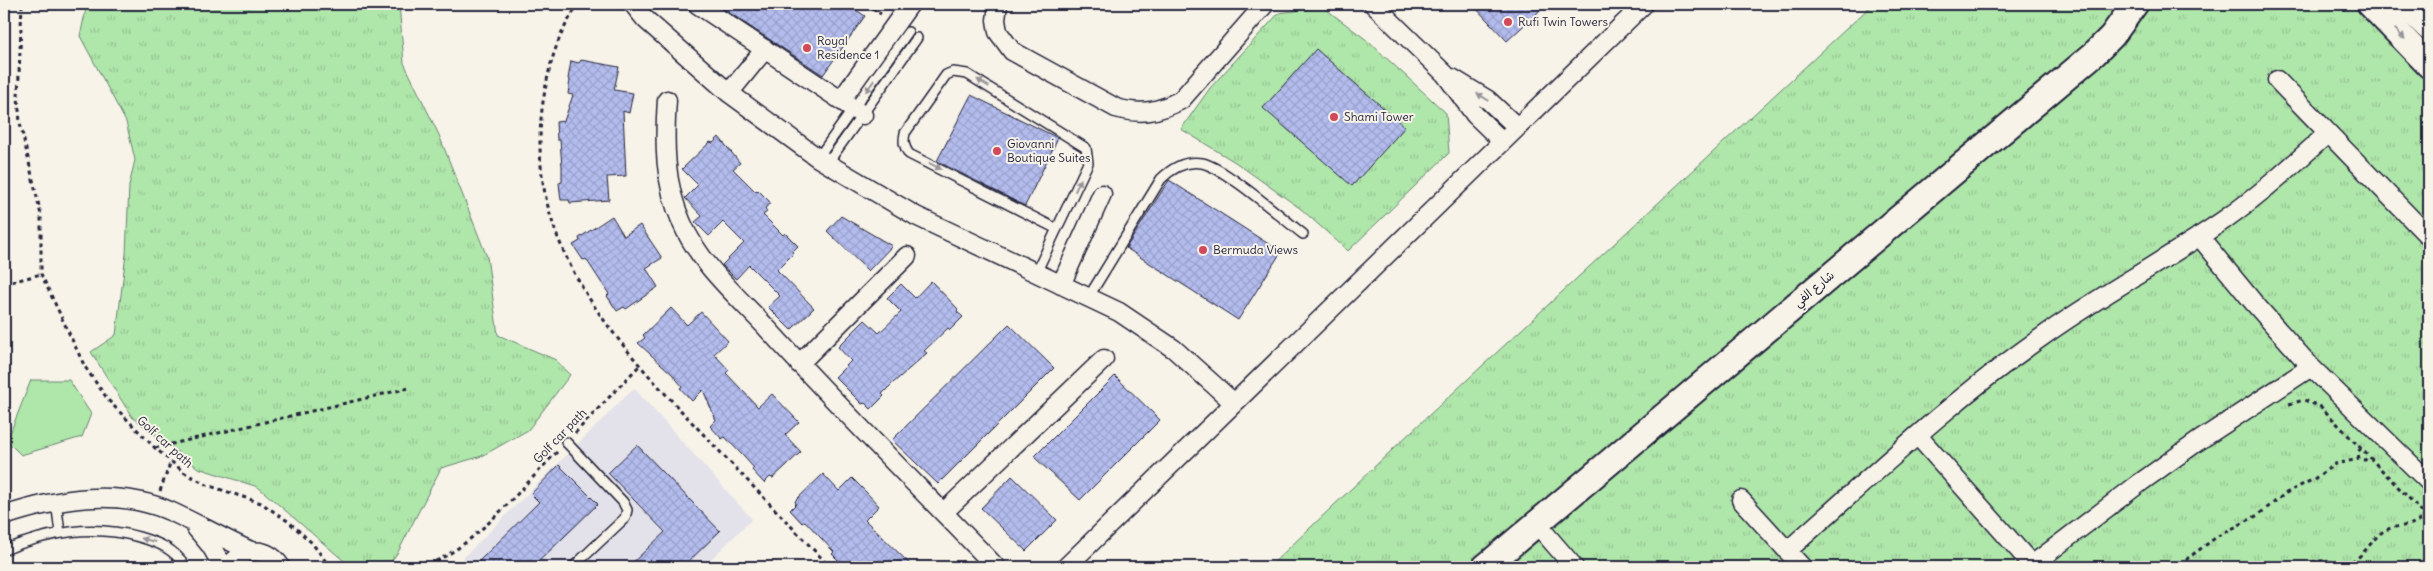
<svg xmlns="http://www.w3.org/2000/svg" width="2433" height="571" font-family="Delius,'Playpen Sans Arabic',sans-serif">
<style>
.built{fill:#e3e2ea}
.grass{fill:url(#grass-tufts);stroke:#688472}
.park{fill:#afe6aa;stroke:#688472}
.building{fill:url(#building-cross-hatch);stroke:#22223b}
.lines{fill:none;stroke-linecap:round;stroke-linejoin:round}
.lane-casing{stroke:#22223b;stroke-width:12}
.street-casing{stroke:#22223b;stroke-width:21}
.secondary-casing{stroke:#22223b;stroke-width:29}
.path{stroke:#22223b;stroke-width:3;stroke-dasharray:4 4;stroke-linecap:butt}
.lane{stroke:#f7f3e8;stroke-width:9}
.street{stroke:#f7f3e8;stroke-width:18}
.secondary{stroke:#f7f3e8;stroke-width:25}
.oneway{fill:#97959a}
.poi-dot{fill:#d1495b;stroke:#f7f3e8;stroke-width:2}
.labels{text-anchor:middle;stroke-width:4;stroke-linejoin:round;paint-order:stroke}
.poi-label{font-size:12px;fill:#22223b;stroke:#f7f3e8;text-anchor:start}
.street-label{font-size:12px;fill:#22223b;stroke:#f7f3e8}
</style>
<defs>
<pattern id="grass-tufts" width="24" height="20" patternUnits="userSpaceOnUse" patternTransform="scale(1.25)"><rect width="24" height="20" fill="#afe6aa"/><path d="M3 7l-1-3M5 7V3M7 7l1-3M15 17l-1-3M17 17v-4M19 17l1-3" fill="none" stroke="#96c593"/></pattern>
<pattern id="building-cross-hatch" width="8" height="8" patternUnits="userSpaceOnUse" patternTransform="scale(1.25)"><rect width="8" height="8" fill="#b3bced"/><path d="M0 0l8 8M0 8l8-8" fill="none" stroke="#9aa1cc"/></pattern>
</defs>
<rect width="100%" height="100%" fill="#f7f3e8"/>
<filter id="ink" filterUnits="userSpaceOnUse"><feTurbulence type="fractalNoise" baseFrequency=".02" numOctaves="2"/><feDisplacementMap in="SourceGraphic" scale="10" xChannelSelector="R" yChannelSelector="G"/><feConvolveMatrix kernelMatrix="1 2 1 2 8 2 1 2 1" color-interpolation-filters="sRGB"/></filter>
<g filter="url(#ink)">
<path class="built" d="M634,388l118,131 -49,48h-241l-4,-4z"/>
<path class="grass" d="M87,4h312l5,59 35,72 48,122 11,78 58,25 14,15 -42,55 -46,26 -41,12 -43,84 -11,15h-36l-93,-80 -60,-19 -66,-51 -41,-65 25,-17 10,-81 3,-68 6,-26 -9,-38 -46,-86z
M1873,4h556v563h-1160l144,-137z
M1323,7l45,34 78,72 3,40 -101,98 -47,-42 -66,-47 -54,-33 29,-41 69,-75z"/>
<path class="park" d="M31,380h38l22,34 -9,23 -61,18 -14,-14z"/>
<path class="building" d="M716,4h131l18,12 -42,59z
M1472,4h75l-40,37z
M1316,49l89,78 -53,59 -89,-78z
M581,60l38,7 -5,23 19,3 -4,20 -6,-2 3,65 -19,1 2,23 -39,3 -1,-3h-8l-2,-17 3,-1v-15l-2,-27h-3l-1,-18 8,-1 9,-26 -5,-1 2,-14 -2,-1 3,-18 8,2z
M971,95l87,43 -33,68 -88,-45z
M719,137l21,26 -7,6 23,23 2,-2 13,13 -6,5 2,4 -4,3 20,20 2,-2 13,13 -6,6 1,2 -16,16 37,38 -23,22 -23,-23 12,-11 -31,-31 -13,14 -14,-14 22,-22 -21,-21 -14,14 -14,-14 7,-6 -17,-18 13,-13 -16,-16 28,-27 3,1z
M1169,180l112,72 -43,68 -112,-72z
M612,216l12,20 16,-11 22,33 -16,10 12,19 -32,22 -2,-2 -7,4 -10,-15 2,-2 -8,-12 -15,-23 -3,1 -10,-15 7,-4 -1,-3z
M841,216l51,30 -24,25 -41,-40z
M931,281l27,28 -1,3 6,5 -13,13 -2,-2 -24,23 3,2 -35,31 -10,10 2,2 -13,13 -6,-6 -3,1 -27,-27 16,-16 -13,-14 27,-27 14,13 22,-21 -14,-14 14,-14 14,14z
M671,308l16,17 14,-13 27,29 -14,13 15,16 -3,3 32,34 14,-13 27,28 -14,13 16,17 -28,26 -3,-1 -6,6 -12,-13 2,-2 -10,-11 -19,-20 -3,2 -12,-13 6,-6 -13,-30 -11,11 -12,-13 2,-2 -10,-12 -34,-31 7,-5 -2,-3z
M1009,324l45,44 -116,116 -46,-44z
M1115,376l45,44 -80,80 -46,-43z
M637,445l83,86 -37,36h-55l37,-35 -57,-59z
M559,465l39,39 -65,63h-60l66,-65 -8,-8z
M823,474l16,17 13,-13 14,14 13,14 -14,14 48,47h-68l-13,-13 2,-2 -29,-31 -3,2 -12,-13 6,-6 -1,-3z
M1012,476l45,44 -31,31 -45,-43z"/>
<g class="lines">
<g class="lane-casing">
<path id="lane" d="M818,158l90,-126
M827,164l90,-126
M1036,273l52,-110 -2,-15 -119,-74 -14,-2 -7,3 -41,58c-2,9 -1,14 4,21l148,75
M1088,298l73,-119c11,-11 24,-19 41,-16 22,4 80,55 101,71
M566,442l57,60 4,8 -2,8 -52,49
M56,501l4,32
M4,550c44,-18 88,-26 135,-13 21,6 35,12 47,30"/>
</g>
<g class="street-casing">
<path id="street" d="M633,4l12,15 84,74 89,65 98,58 203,96 55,37 60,54
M697,4l166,111
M998,4l-2,16 2,12 14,19 104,57c25,7 42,4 65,-8l84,-96
M1373,4l72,70 30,41 27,26
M1452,78l36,22 29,27
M2277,80l152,157
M729,93l36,-44
M667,100c-3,43 -3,83 15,123 17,40 54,72 83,103 75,83 154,161 231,241
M841,100l69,-96
M2199,236l55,67 57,64 118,115
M1061,285l41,-91
M799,364l108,-108
M1918,436l116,131
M1741,500l61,67
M944,512l160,-153
M4,516c54,-18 114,-28 168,-4 26,12 52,27 79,39
M1536,523l38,44
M196,528l15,18 12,21
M1787,551c82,-72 162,-149 252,-212 59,-43 124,-77 185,-119 37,-26 70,-56 104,-87
M2032,565l109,-83 56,-40 114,-75
M229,567c14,-20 38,-21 52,0
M1066,567l578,-563"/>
</g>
<g class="secondary-casing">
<path id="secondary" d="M2370,4l59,61
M2404,4l25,24
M1485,567l609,-513 18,-18 23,-32"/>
</g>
<path class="path" d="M22,4l-4,93 2,26 21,92v59l44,93 24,34 46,47 30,25 22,12 54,18 28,19 23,21 18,24
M579,4c-22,30 -30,61 -36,98 -21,143 71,238 161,333 42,44 84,88 126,132
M865,4l16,10
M4,284l37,-10
M2289,404l15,-4 17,7 108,112
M575,433l64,-67
M155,448l254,-60
M2361,448l-3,4 1,7 6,1 4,-3
M160,491l11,-30
M421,567c50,-15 99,-78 136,-115
M2182,567l6,-9 30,-22 40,-21 28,-22 28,-14 21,-15 24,-5
M2305,567c11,-12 29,-2 44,-5 15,-4 22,-23 35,-31 9,-5 16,-4 25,-6 6,-2 12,-6 18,-8"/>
<use href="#lane" class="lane"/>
<use href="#street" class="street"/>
<use href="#secondary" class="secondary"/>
</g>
<defs><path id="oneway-solid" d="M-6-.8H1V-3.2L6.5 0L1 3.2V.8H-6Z" transform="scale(1.25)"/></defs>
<g class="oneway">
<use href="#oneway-solid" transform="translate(2400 34) rotate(46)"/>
<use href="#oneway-solid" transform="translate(983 83) rotate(-149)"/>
<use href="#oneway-solid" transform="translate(870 86) rotate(126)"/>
<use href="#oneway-solid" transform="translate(1483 97) rotate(-148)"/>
<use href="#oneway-solid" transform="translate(935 166) rotate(27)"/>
<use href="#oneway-solid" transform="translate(1078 185) rotate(-65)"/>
<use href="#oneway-solid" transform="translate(148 540) rotate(-165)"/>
</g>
</g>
<g class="poi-dot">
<circle cx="1508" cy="22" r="5"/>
<circle cx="807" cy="48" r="5"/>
<circle cx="1334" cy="117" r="5"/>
<circle cx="997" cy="151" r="5"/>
<circle cx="1203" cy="250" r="5"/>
</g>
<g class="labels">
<g class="poi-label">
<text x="1518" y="26">Rufi Twin Towers</text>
<text x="817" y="45">Royal<tspan x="817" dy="14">Residence 1</tspan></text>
<text x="1344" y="121">Shami Tower</text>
<text x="1007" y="148">Giovanni<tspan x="1007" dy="14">Boutique Suites</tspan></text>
<text x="1213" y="254">Bermuda Views</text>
</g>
<g class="street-label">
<text transform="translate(1814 289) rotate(-40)" y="4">شارع الفي</text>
<text transform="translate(560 436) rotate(-46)" y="4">Golf car path</text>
<text transform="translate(165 442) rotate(42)" y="4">Golf car path</text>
</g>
</g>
<rect width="2433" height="571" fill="none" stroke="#f7f3e8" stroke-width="20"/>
<rect x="10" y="10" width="2413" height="551" fill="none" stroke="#22223b" stroke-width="2" filter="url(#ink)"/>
</svg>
